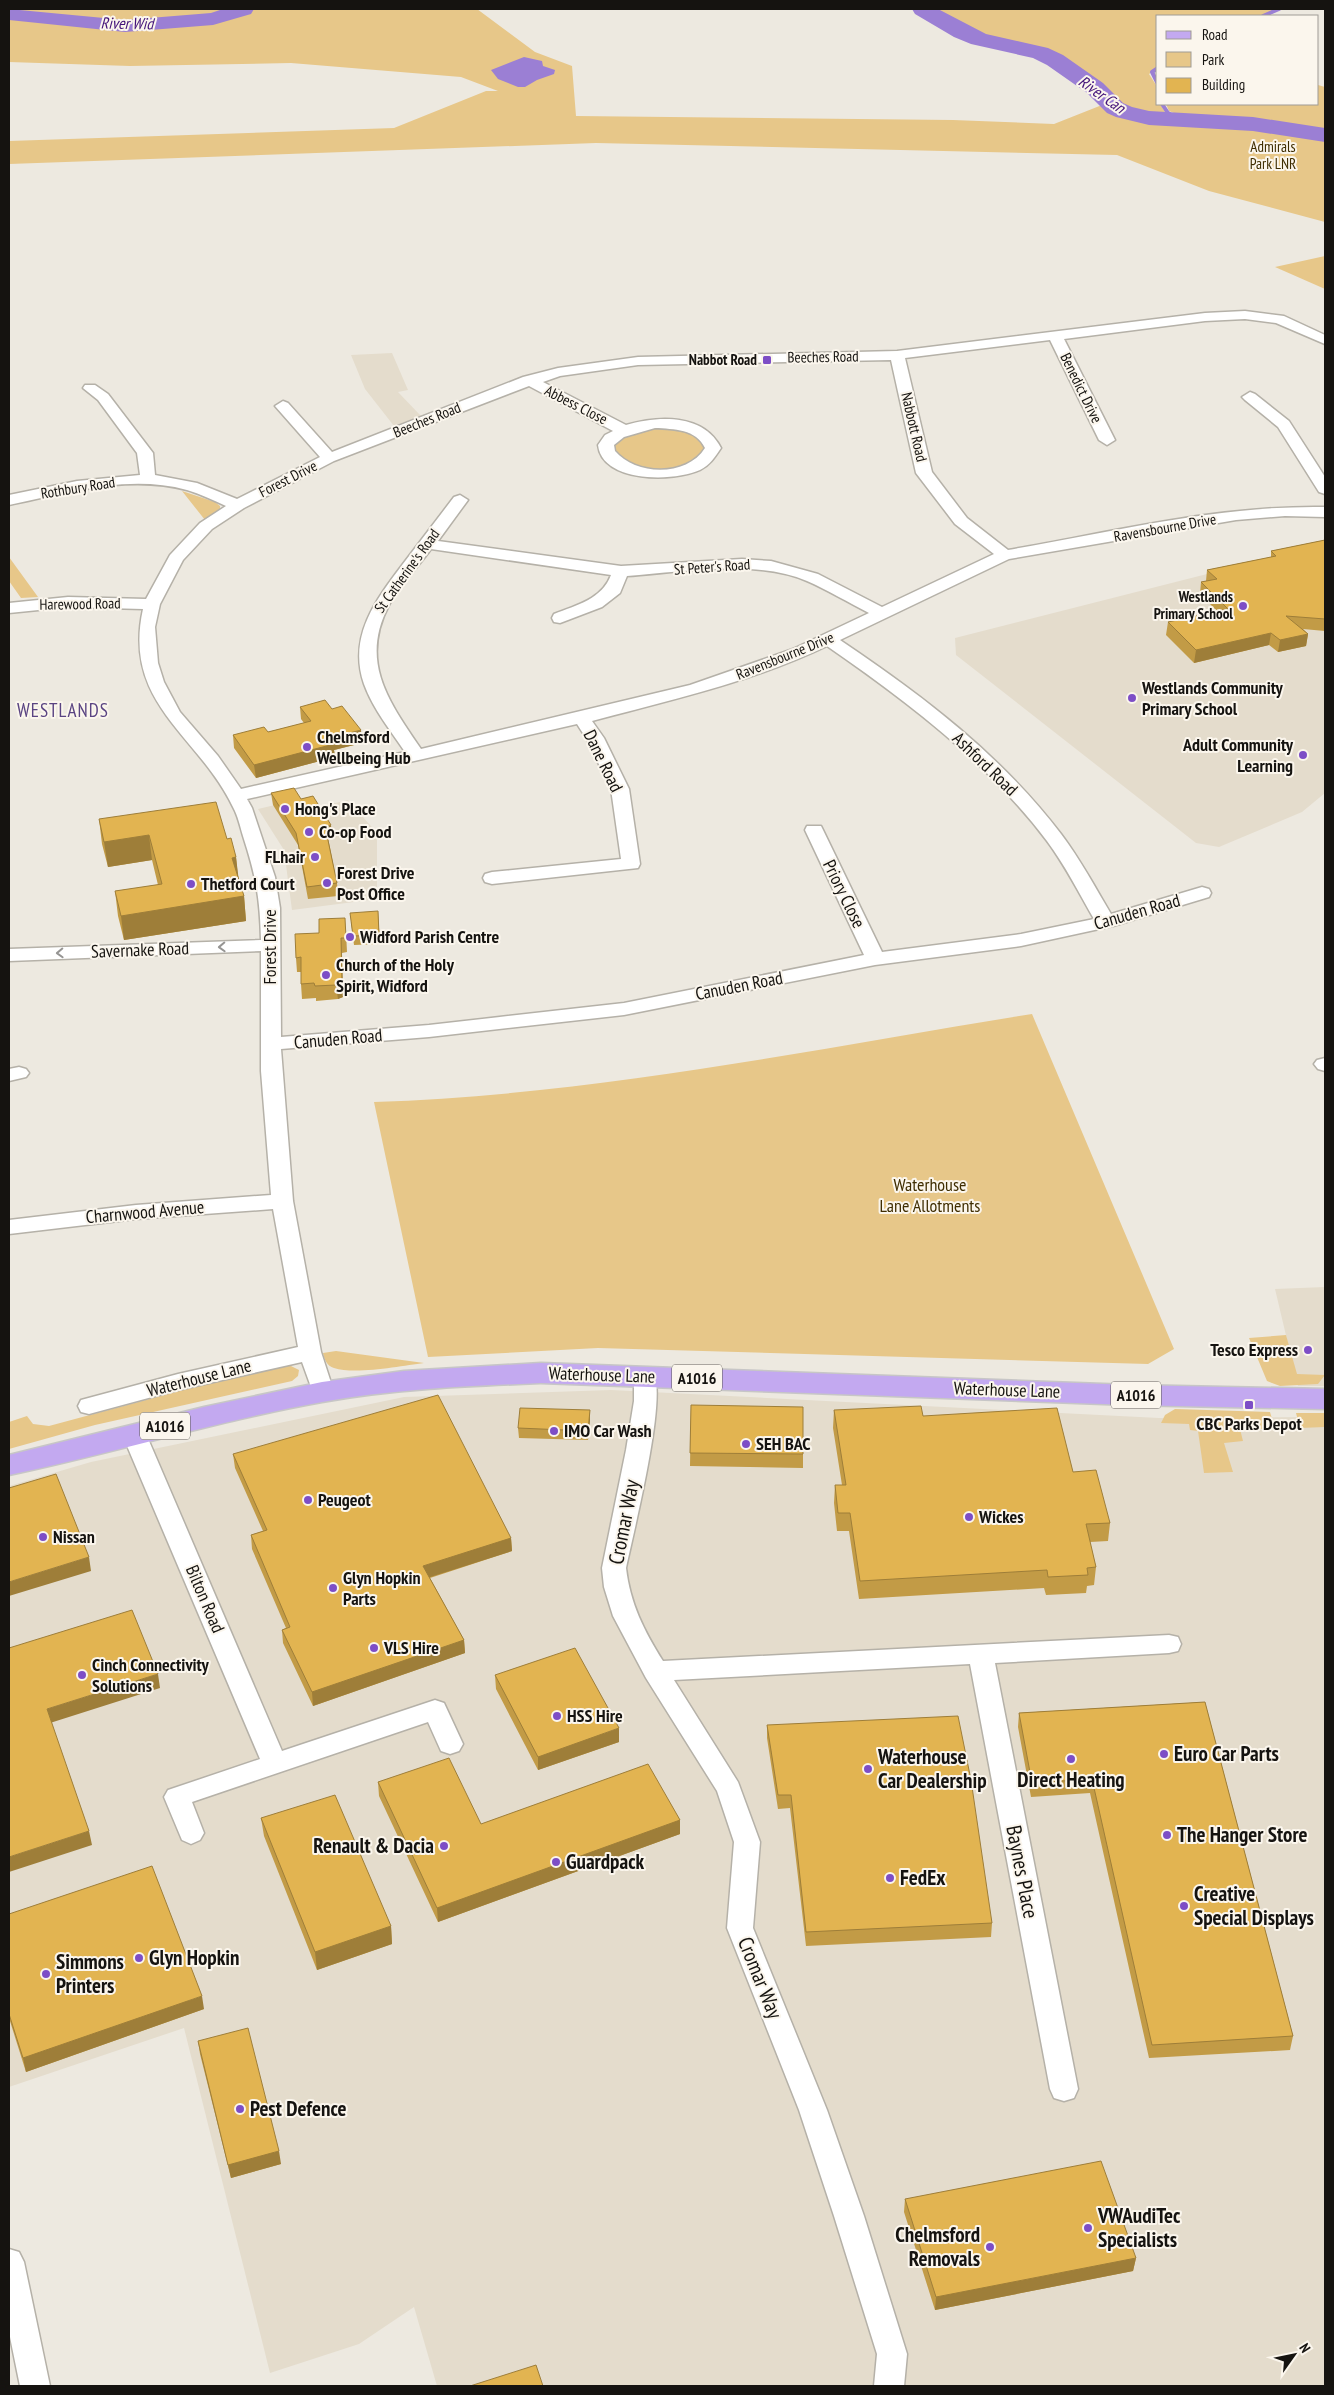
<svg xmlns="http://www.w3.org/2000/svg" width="1334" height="2395" font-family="'PT Sans Narrow',sans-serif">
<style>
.built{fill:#e4dccc}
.green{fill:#e7c789}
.water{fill:#9b7fd4}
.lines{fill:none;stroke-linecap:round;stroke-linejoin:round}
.stream{stroke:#9b7fd4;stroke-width:4}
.river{fill:#9b7fd4;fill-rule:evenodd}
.minor-casing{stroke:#b5b1a8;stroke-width:3}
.major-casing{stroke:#c7c6c6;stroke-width:3}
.minor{fill:#fff;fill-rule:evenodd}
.major{fill:#c3a9f0;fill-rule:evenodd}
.wall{fill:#c29b46}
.shaded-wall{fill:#9e7e39}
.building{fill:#e2b451;stroke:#9e7e39}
.oneway{stroke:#969593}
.poi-dot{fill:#7d4ec6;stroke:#fbf6ed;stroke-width:2}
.labels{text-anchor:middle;stroke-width:4;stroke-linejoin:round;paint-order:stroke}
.far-park-label{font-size:15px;fill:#3f2d01;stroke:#fbf6ed}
.far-street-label{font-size:15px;fill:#151310;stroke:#fbf6ed}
.far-poi-label{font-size:15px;font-weight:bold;fill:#151310;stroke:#fbf6ed;text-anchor:end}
.far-water-label{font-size:16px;font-style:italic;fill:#421279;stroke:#fbf6ed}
.shield{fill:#fbf6ed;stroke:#5a5752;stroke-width:1}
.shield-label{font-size:16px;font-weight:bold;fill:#151310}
.poi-label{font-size:18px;font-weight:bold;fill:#151310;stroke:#fbf6ed;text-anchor:start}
.street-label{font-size:18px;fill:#151310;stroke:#fbf6ed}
.park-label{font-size:18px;fill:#3f2d01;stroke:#fbf6ed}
.neighbourhood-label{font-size:19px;letter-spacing:1px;fill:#5a4482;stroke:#fbf6ed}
.near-street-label{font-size:21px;fill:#151310;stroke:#fbf6ed}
.near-poi-label{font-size:21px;font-weight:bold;fill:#151310;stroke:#fbf6ed;text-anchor:start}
</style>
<rect width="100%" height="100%" fill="#ede9e0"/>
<path class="built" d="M392,353l16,37 -10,2 23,24 -27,10 -29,-37 -14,-34z
M1325,544v249l-23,19 -83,35 -23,-4 -240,-188 -1,-17z
M296,800l18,8 34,-8 29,33v66l-85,11 -8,-60 -26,-41z
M1325,1287v99h-27l-23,-97z
M611,1390l548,28 166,-1v969h-888l-23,-79 -55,37 -89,29 -86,-345 -175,59v-601l82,-24 313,-65z"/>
<path class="green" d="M9,9h468l58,43 37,14 4,50 377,4 101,4 48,-19 -14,-17 -34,-24 -24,-10 -70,-19 -44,-26h360l-16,7h-102v51l-9,7 9,14v16h2l7,11 -33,-3 -16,-9 -16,2c19,18 52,16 76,16l1,-6 -10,-4 -3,-7h152v-19l7,2v135l-116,-31 -92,-36 -521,-12 -587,21v-23l385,-13 92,-37h12l-37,-14 -170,-14 -161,3 -121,-4z
M1325,256v33l-50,-22z
M643,427h29l24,7 10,14c-10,26 -57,26 -78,16 -6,-3 -10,-9 -14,-14 2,-15 16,-17 29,-23z
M182,491l33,11 5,4v3l-15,11z
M9,557l29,40 -17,1 -12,-17z
M1032,1014l142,335 -26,15 -550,-16 -170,9 -54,-255c221,-7 440,-53 658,-88z
M1286,1335l11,39 28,1 -7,9 -38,2 -13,-5 -18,-43z
M336,1351l88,12c-23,3 -69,12 -90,5 -7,-2 -10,-9 -11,-15z
M287,1364l12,6 -1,6 -6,5 -197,44 -86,24v-27l18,-6 6,8 16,2 226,-61z
M1175,1409l95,3 5,17h-35l3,12 -19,2 9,29 -29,1 -6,-42 -8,-1 -1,-6 -28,-1 4,-8z
M1296,1413h29v14l-25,1z"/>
<path class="water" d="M524,57l18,4 1,5 12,4 -1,4 -17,6 -12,7h-7l-20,-8 -7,-9z"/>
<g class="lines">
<path class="stream" d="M1263,16l16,-7
M1158,68l-6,4 6,12
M1162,104l6,9 9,6"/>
<path class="river" d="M9,9l116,11 86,-7 12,-4h31l-3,5 -38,11 -88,7 -116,-12z
M912,9h26l48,25 62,14 15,7 40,28 20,20 9,4 17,4 104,6 72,11v14l-72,-11 -104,-6 -33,-8 -9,-4 -20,-20 -40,-28 -14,-7 -62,-14 -17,-7 -39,-23z"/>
<g class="minor-casing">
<path id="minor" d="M1245,311l39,5 41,19v9l-49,-21 -31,-4 -40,2 -141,18 51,101 -8,5 -8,-5 -49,-100 -145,18 27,114 35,46 41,32c105,-18 211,-45 317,-43v10l-40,-1 -49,4 -227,39 -169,81c82,55 161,115 221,194 19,25 34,53 50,80l91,-27 7,2 2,4 -2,4 -96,29 -92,20 -146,19 -251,50 -195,22 -148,12 12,152 28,151 13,40 -3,6 -8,2 -8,-2 -13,-36 -124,28 -89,24 -8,-2 -3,-6 3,-6 97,-26 120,-27 -25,-138 -137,10 -127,15v-14l127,-15 135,-10 -10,-124v-120l-252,10v-12l252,-9c-1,-42 -5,-64 -18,-104 -3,-10 -5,-20 -10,-29 -35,-73 -111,-103 -90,-198l-75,-2 -59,6v-10l59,-6 78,2 24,-44 30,-32 26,-17c-13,-6 -26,-12 -39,-16 -59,-16 -120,3 -178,15v-10l68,-14 63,-6 -3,-22 -39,-53 -15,-12 2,-3h10l13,9 45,59 2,22 42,8 40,16 83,-42 -45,-51 8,-5 5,2 44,49 191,-75 35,-9 80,-11 259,-6 308,-38zM891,360l25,113 39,51 39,30 -112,53 -64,-33 -47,-13 -29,-2 -121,7 -183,-25 30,-41 -8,-5 -6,2c-16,21 -32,42 -48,63 -28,37 -59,75 -42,124 9,25 27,47 41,68l-164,37 -23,-33 -38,-44 -16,-30 -6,-19 -3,-36 5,-23 23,-44 29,-31 32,-21 90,-47 195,-75 84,45 -8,4 -7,10c4,38 76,37 102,25 10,-5 15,-13 21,-22 -18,-35 -63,-32 -95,-23l-83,-43 17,-6 78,-11zM655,428c19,1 41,1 50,20 -18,29 -69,28 -90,3l-1,-6 10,-8zM431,549l180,26c-9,24 -34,30 -57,39l-2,4 2,4 6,1 42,-16 18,-14 7,-17c56,-4 129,-17 180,5 21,9 42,22 62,32l-76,36 -103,36 -269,64c-32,-47 -62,-87 -32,-144 11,-20 29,-38 42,-56zM827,646c81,56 160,116 220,195 18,24 32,52 47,78l-73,15 -139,18 -59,-122 -2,-4h-14l-2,4 59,125 -240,48 -195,22 -148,12 -1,-129 -5,-31 -23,-69 -5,-9 330,-75 9,14 25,51 10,70 -129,13 -7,2 -2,4 2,4 7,2 146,-16 2,-4 -11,-75 -25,-51 -12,-17c79,-21 160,-39 235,-75z
M1250,392l5,2 34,27 36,56v17l-6,-2 -41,-65 -33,-27 -3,-3z
M1325,1058v13l-7,-2 -4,-5 3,-4z
M19,1067l7,2 3,4 -3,4 -17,4v-12z
M645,1369l8,2c15,25 -20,163 -27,197 4,35 18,63 37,93l506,-26 9,2 3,7 -3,7 -9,2 -174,10 83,426 -4,9 -10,3 -10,-3 -4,-9 -80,-425 -296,16 64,102 22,60 -7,86 74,182 37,106 43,138 -3,32h-30l3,-32 -43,-138 -35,-106 -72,-182 7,-86 -17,-51 -71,-113 -33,-62 -9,-29 -2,-19 24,-118 8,-49v-24l3,-6z
M134,1426l8,2 4,6 136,317 153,-51 9,3 19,41 -4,7 -9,3 -9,-3 -13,-29 -236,80 12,31 -4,7 -9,4 -9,-4 -18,-43 4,-7 92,-31 -138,-325 4,-6z
M9,2249l10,3 5,10 26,124h-30l-11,-54z"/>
</g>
<g class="major-casing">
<path id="major" d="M541,1363l589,22 195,4v20l-195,-4 -589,-22c-73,3 -147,6 -219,19 -106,19 -208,51 -313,73v-20l195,-48 118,-25 82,-11z"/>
</g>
<use href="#minor" class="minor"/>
<use href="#major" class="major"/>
</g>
<path class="wall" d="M1325,540v91l-22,-2 5,5 -2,12 -28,6 -9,-7 -75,18 -28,-28 2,-13 49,-11 -17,-17 1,-12 5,-1 1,-11 64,-13v-6z
M300,707l32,2 30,34 -28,7 1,7 -79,21 -22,-30 -1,-13 35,-3 36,-9 -3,-4z
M271,793l30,6 31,38 -4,1 9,45 1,13 -30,3 -10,-54 -25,-40z
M99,819l128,20 9,18 2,21 6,18 2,25 -122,19 -6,-24 -3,-25 43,-6 -6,-25 -44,7 -6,-23z
M378,911l2,33 -26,1 -3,-23z
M346,932l1,20 -5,1 1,44 -5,2 -22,2v-3l-14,1 -1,-15v-12h-4l-1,-14 23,-25z
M691,1405l112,49v14l-113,-2z
M590,1410v9l-2,21 -69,-2 -1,-10z
M834,1410l89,6 150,56 37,51 -2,18 -18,1 6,25 -2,18 -7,1 -1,7 -40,2 -2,-7 -185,11 -10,-68h-12l-3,-28 1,-18h7l-9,-57z
M233,1454l278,84 1,13 -82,27 34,62 1,13 -152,53 -30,-63 -1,-13 4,-2 -34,-79 -1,-14 12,-4 -28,-63z
M495,1675l124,67 -81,28 -42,-81z
M1205,1702l88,334 -3,14 -141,8 -59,-265 -59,4 -13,-70 1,-14z
M767,1725l225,198 -1,14 -185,9 -16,-138 -12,1 -11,-71z
M378,1782l103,42 199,-4v14l-242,88 -59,-126z
M261,1818l130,108 1,18 -75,26 -53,-134z
M9,1914l195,95 -178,63 -17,-54z
M198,2041l83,123 -50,14 -31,-124z
M905,2199l231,59 -3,13 -198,39 -31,-98z"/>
<path class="shaded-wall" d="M1271,633l-2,12 -75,18 2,-13z
M1308,634l-2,12 -28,6 2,-12z
M361,730l1,13 -28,7 1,7 -79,21 -2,-13 76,-27z
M331,825l1,12 -6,1 -1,-12z
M149,835l3,25 -44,7 -4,-25z
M236,857l3,25 -7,-24z
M244,896l2,25 -122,19 -3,-24z
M341,938l2,59 -5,2 -2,-14z
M590,1410v9l-2,21v-9z
M511,1538l1,13 -88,28 -1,-13z
M89,1557l2,14 -82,25v-14z
M464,1640l1,13 -152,53 -1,-14z
M158,1674l2,14 -110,35 -3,-14z
M619,1728v14l-81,28v-13z
M680,1820v14l-242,88 -1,-14z
M89,1831l3,14 -83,27v-15z
M391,1926l1,18 -75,26 -2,-18z
M202,1996l2,13 -178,63 -3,-14z
M279,2151l2,13 -50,14 -3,-13z
M1136,2258l-3,13 -198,39 1,-13z"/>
<path class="building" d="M1325,540v79l-39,-3 22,18 -28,6 -9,-7 -75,17 -28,-28 60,-13 -27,-27 16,-3 -10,-9 69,-14 -5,-5z
M325,700l7,9 10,-3 19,24 -31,8 4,6 -80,21 -21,-30 31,-8 4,5 43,-11 -11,-14z
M294,788l7,11 12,-3 18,29 -6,1 12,57 -30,4 -11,-54 -25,-40z
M216,802l11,37 4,-1 5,19 -4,1 12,38 -123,20 -6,-25 47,-7 -13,-49 -45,7 -5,-23z
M378,911l1,24 -26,1 -3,-23z
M345,918l1,20h-5l1,44 -6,3 -21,1 -1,-3 -13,1v-27l-5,1 -1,-24 24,-1v-14z
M438,1395l73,143 -88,28 41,74 -152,52 -30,-62 8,-3 -39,-92 16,-5 -34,-76z
M691,1405l112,2v47l-113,-1z
M921,1406l2,10 134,-8 16,64 23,-2 14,53 -24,1 10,43 -9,1 1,7 -40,2 -1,-7 -187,11 -10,-68h-12l-3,-28h11l-12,-75z
M520,1408l70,2 -2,21 -70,-3z
M56,1474l33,83 -80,25v-94z
M132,1610l26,64 -111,35 42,122 -80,26v-209z
M575,1648l44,80 -81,29 -43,-82z
M1205,1702l88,334 -141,9 -60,-266 -60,4 -13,-70z
M958,1716l13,64 21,143 -186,9 -15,-137h-13l-11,-70z
M449,1758l32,66 167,-60 32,56 -243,88 -59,-126z
M335,1795l56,131 -76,26 -54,-134z
M152,1866l50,130 -179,62 -14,-44v-100z
M248,2028l31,123 -51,14 -30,-124z
M1101,2161l35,97 -200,39 -31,-98z
M536,2365l7,21h-73z"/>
<defs><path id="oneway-chevron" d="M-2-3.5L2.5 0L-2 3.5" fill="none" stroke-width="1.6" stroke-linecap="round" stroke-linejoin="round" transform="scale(1.25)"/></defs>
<g class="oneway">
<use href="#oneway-chevron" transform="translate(222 947) rotate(178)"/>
<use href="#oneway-chevron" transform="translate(60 953) rotate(178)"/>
</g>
<g class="poi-dot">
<rect x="762" y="355" width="10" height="10" rx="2.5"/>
<circle cx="1243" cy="606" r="5"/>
<circle cx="1132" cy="698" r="5"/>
<circle cx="307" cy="747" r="5"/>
<circle cx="1303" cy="755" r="5"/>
<circle cx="285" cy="809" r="5"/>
<circle cx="309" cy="832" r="5"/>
<circle cx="315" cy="857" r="5"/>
<circle cx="327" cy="883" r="5"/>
<circle cx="191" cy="884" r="5"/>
<circle cx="350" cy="937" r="5"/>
<circle cx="326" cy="975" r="5"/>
<circle cx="1308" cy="1350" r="5"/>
<rect x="1244" y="1400" width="10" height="10" rx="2.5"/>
<circle cx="554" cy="1431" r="5"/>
<circle cx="746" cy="1444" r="5"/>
<circle cx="308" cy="1500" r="5"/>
<circle cx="969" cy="1517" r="5"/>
<circle cx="43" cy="1537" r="5"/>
<circle cx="333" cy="1588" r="5"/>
<circle cx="374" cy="1648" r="5"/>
<circle cx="82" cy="1675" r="5"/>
<circle cx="557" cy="1716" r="5"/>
<circle cx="1164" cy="1754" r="5"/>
<circle cx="1071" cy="1759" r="5"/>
<circle cx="868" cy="1769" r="5"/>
<circle cx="1167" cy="1835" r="5"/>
<circle cx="444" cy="1846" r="5"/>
<circle cx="556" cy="1862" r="5"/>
<circle cx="890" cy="1878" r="5"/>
<circle cx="1184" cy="1906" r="5"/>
<circle cx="139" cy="1958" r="5"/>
<circle cx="46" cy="1974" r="5"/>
<circle cx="240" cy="2109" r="5"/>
<circle cx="1088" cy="2228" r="5"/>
<circle cx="990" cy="2247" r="5"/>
</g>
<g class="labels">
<g class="far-park-label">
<text x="1273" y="152">Admirals<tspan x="1273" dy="17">Park LNR</tspan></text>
</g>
<g class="far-street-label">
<text transform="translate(823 357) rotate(-1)" y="5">Beeches Road</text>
<text transform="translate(1081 388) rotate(64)" y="5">Benedict Drive</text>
<text transform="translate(576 405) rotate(27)" y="5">Abbess Close</text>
<text transform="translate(427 420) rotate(-22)" y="5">Beeches Road</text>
<text transform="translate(914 427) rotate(77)" y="5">Nabbott Road</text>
<text transform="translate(288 479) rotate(-27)" y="5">Forest Drive</text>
<text transform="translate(78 488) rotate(-9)" y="5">Rothbury Road</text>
<text transform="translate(1165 528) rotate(-10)" y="5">Ravensbourne Drive</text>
<text transform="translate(712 567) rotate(-4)" y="5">St Peter's Road</text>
<text transform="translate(407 571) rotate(-54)" y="5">St Catherine's Road</text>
<text transform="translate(80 604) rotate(-1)" y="5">Harewood Road</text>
<text transform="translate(785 656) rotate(-22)" y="5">Ravensbourne Drive</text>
</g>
<g class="far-poi-label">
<text x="757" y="365">Nabbot Road</text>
<text x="1233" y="602">Westlands<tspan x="1233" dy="17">Primary School</tspan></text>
</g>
<g class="far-water-label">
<text transform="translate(127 23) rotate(1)" y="6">River Wid</text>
<text transform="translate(1102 94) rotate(35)" y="6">River Can</text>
</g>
<g class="shield">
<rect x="672" y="1364.5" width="50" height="27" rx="4"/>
<rect x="1111" y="1381.5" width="50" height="27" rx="4"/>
<rect x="140" y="1412.5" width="50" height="27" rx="4"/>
</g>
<g class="shield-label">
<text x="697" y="1384">A1016</text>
<text x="1136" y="1401">A1016</text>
<text x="165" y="1432">A1016</text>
</g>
<g class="poi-label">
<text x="1142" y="694">Westlands Community<tspan x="1142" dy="21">Primary School</tspan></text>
<text x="317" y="743">Chelmsford<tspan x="317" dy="21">Wellbeing Hub</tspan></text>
<text x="1293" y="751" text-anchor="end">Adult Community<tspan x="1293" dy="21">Learning</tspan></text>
<text x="295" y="815">Hong's Place</text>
<text x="319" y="838">Co-op Food</text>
<text x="305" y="863" text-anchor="end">FLhair</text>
<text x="337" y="879">Forest Drive<tspan x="337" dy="21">Post Office</tspan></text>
<text x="201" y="890">Thetford Court</text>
<text x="360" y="943">Widford Parish Centre</text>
<text x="336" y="971">Church of the Holy<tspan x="336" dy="21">Spirit, Widford</tspan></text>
<text x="1298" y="1356" text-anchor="end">Tesco Express</text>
<text x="1249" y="1430" text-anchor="middle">CBC Parks Depot</text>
<text x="564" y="1437">IMO Car Wash</text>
<text x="756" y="1450">SEH BAC</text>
<text x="318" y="1506">Peugeot</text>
<text x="979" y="1523">Wickes</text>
<text x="53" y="1543">Nissan</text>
<text x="343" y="1584">Glyn Hopkin<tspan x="343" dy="21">Parts</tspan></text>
<text x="384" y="1654">VLS Hire</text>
<text x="92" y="1671">Cinch Connectivity<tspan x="92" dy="21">Solutions</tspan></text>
<text x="567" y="1722">HSS Hire</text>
</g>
<g class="street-label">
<text transform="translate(603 761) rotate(64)" y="6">Dane Road</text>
<text transform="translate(985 764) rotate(44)" y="6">Ashford Road</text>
<text transform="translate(844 894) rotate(64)" y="6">Priory Close</text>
<text transform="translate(1137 912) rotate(-16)" y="6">Canuden Road</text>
<text transform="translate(270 947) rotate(-90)" y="6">Forest Drive</text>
<text transform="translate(140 950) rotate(-2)" y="6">Savernake Road</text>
<text transform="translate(739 986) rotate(-11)" y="6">Canuden Road</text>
<text transform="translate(338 1039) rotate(-5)" y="6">Canuden Road</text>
<text transform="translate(145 1212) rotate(-5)" y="6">Charnwood Avenue</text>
<text transform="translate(602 1375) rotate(2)" y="6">Waterhouse Lane</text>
<text transform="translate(199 1378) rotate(-14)" y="6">Waterhouse Lane</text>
<text transform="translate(1007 1390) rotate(2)" y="6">Waterhouse Lane</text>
<text transform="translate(205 1599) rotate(67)" y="6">Bilton Road</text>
</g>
<g class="park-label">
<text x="930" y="1191">Waterhouse<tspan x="930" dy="21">Lane Allotments</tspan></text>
</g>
<g class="neighbourhood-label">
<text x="63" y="717">WESTLANDS</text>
</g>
<g class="near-street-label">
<text transform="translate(624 1522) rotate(-79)" y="7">Cromar Way</text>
<text transform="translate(1022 1872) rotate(79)" y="7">Baynes Place</text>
<text transform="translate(760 1978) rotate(68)" y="7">Cromar Way</text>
</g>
<g class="near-poi-label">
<text x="1174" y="1761">Euro Car Parts</text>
<text x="878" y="1764">Waterhouse<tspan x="878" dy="24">Car Dealership</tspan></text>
<text x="1071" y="1787" text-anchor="middle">Direct Heating</text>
<text x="1177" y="1842">The Hanger Store</text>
<text x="434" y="1853" text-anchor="end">Renault &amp; Dacia</text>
<text x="566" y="1869">Guardpack</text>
<text x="900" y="1885">FedEx</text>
<text x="1194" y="1901">Creative<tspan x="1194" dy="24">Special Displays</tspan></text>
<text x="149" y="1965">Glyn Hopkin</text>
<text x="56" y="1969">Simmons<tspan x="56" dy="24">Printers</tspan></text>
<text x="250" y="2116">Pest Defence</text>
<text x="1098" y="2223">VWAudiTec<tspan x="1098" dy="24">Specialists</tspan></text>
<text x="980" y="2242" text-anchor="end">Chelmsford<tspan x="980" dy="24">Removals</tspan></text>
</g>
</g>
<rect width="1334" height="2395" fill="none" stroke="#151310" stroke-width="20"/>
<rect x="1156" y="15" width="162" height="90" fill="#fbf6ed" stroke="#9f9b95"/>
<rect x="1166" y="31" width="25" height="8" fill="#c3a9f0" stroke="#9f9b95"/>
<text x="1202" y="40" font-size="15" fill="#151310">Road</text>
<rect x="1166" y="52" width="25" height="15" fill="#e7c789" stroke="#9f9b95"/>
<text x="1202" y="65" font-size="15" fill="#151310">Park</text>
<rect x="1166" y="78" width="25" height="15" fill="#e2b451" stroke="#9f9b95"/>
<text x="1202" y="90" font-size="15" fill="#151310">Building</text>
<g transform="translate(1294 2355) rotate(57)" stroke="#fbf6ed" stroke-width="4" paint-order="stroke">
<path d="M0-4L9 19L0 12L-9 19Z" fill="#151310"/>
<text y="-8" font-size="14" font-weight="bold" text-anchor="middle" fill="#151310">N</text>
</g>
</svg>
